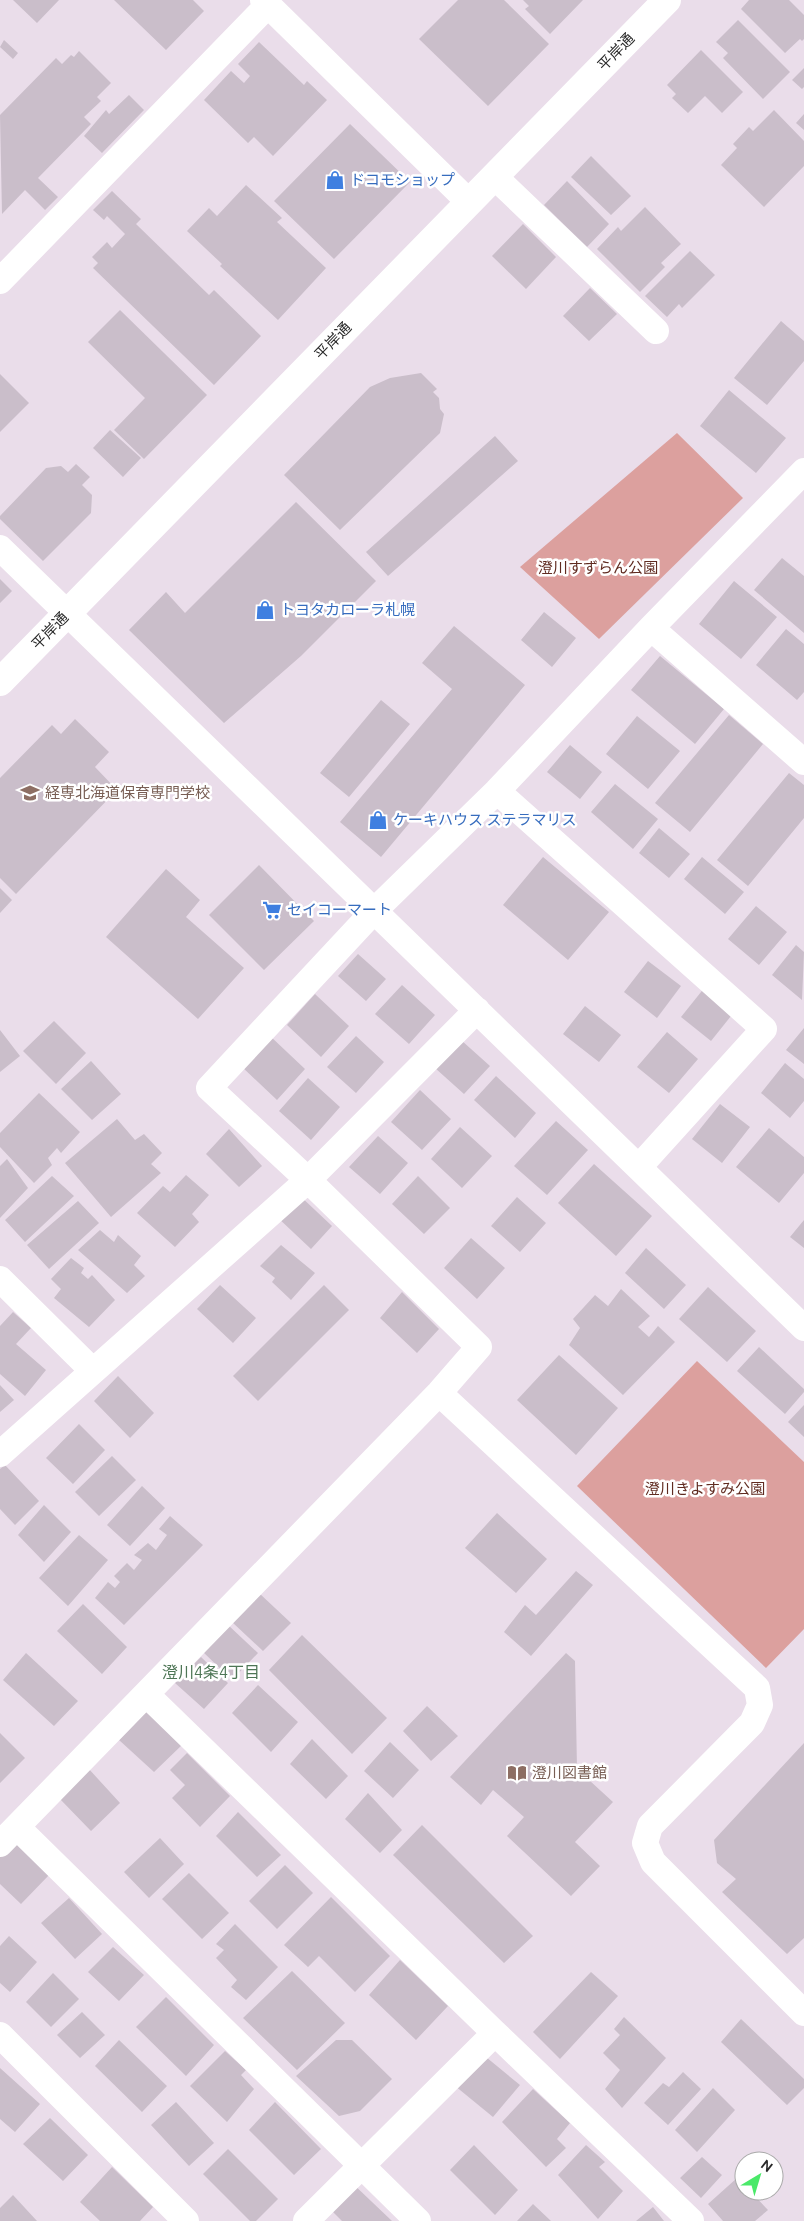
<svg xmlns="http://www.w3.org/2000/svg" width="804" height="2221" font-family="Ubuntu,'Noto Sans JP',sans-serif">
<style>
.green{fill:#dca09e}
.building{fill:#cabeca}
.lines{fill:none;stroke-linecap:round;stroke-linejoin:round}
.street{stroke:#fff;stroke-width:26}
.secondary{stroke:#fff;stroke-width:28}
.labels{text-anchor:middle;stroke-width:5;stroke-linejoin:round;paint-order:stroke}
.street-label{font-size:15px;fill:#292929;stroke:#fff}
.shop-label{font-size:15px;fill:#366cbe;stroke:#fff;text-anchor:start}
.park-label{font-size:15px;fill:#602b20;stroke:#fff}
.education-label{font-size:15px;fill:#785e54;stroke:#fff;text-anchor:start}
.neighbourhood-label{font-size:16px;fill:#4e7656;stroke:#fff}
</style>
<rect width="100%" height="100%" fill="#eaddea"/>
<path class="green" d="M677,433l66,65 -144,141 -79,-72z
M697,1361l107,101v167l-38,39 -189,-182z"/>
<path class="building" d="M13,0h46l-22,23z
M114,0h79l11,11 -38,39z
M458,0h46l45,44 -61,62 -69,-67z
M523,0h60l-33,34 -25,-25 4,-3z
M749,0h40l15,15v24l-2,2 -2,-2 -15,14 -44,-44z
M738,20l52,52 -27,27 -40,-41 5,-5 -12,-11z
M4,40l14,13 -5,6 -13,-12z
M259,42l45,43 3,-4 20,19 -54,56 -19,-19 -6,6 -44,-43 27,-29 13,12 6,-7 -12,-12z
M701,50l42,42 -21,21 -17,-17 -17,17 -16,-15 4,-4 -9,-9z
M79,51l32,32 -14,14 4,4 -17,16 7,7 -53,54 20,19 -13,13 -20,-20 -23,24 -2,-99 56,-57 6,6 9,-9 3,2z
M804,68v19l-2,2 -10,-9z
M129,95l15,15 -42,43 -18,-17 22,-26 3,4z
M774,110l30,31v25l-40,41 -43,-42 16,-17 -4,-4 16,-17 4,4z
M804,114v16l-8,-7z
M350,124l60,58 -76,77 -60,-58z
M591,156l40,40 -20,19 -40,-38z
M567,181l42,43 -22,23 -43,-42z
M246,185l36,33 -5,4 49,46 -48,52 -58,-54 2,-2 -35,-33 22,-23 8,8z
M112,191l29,28 -5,5 73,71 5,-5 47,46 -47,49 -121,-117 5,-5 -6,-6 15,-15 5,6 13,-14 -18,-18 -3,4 -11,-10z
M645,207l36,37 -20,19 4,4 -25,25 -43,-43 21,-22 3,4z
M523,224l33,33 -30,32 -34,-33z
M690,251l25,24 -33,33 -3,-4 -12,13 -22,-21z
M590,288l27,26 -28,27 -26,-25z
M120,310l87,85 -63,64 -30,-29 31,-32 -57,-56z
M781,321l23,20v20l-37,44 -33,-27z
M421,373l16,16 -4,3 6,6 1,11 4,5 -4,19 -100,97 -56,-55 86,-88 20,-9z
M0,374l29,29 -29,29z
M729,390l57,48 -30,35 -56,-47z
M110,430l31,28 -18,19 -30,-29z
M495,436l23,25 -130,115 -22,-24z
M76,464l14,13 -8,8 10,10 -1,18 -48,48 -43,-42v-3l46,-48 15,-2 7,6z
M296,502l80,79 -75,75 -77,67 -95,-93 37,-38 19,21z
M782,558l22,18v57l-50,-43z
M0,579l12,12 -12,12z
M734,581l43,36 -36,42 -42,-35z
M544,612l32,26 -24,29 -31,-27z
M454,626l71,59 -144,172 -41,-35 112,-133 -30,-26z
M786,629l18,15v48l-7,8 -41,-35z
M660,656l64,53 -29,35 -64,-54z
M381,700l29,24 -61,73 -29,-24z
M729,715l34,29 -73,88 -35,-29z
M637,716l43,35 -32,38 -42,-35z
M75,719l34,33 -14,15 22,23 -101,104 -16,-16v-100l52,-53 9,9z
M570,745l32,27 -22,27 -33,-27z
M789,773l15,12v33l-56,68 -31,-26z
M615,784l43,35 -25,30 -42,-37z
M659,828l31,26 -21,24 -30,-25z
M543,857l66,55 -41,48 -65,-55z
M702,857l42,35 -19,22 -41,-35z
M259,865l55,56 -50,49 -55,-55z
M166,869l34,31 -14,17 58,51 -46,51 -92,-82z
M0,888l12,12 -12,13z
M756,906l31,26 -28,33 -31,-26z
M796,945l8,7 -2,48 -30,-25z
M358,954l28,25 -20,22 -28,-25z
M648,961l33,25 -24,32 -33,-26z
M402,985l33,30 -26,29 -34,-30z
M705,987l30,24 -24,30 -30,-24z
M315,994l34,32 -28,31 -34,-32z
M585,1006l36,29 -22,27 -36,-28z
M54,1021l32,32 -30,31 -33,-33z
M804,1028v36l-18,-14z
M0,1030l20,26 -20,16z
M667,1032l31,27 -29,34 -32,-26z
M269,1035l36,34 -28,31 -36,-34z
M356,1036l28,26 -28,31 -29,-26z
M461,1040l29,26 -26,28 -29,-26z
M91,1061l30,33 -29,26 -31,-31z
M785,1063l19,16v22l-14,17 -29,-25z
M496,1076l40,37 -21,25 -41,-38z
M308,1078l32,29 -29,33 -32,-29z
M420,1090l31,29 -29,31 -31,-28z
M39,1093l41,39 -19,21 -4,-5 -9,10 4,7 -18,18 -34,-36v-14z
M720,1104l30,23 -28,36 -30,-24z
M117,1119l18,21 9,-6 18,19 -11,11 10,9 -50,44 -46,-54z
M556,1121l32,29 -41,45 -33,-29z
M460,1127l32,29 -30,32 -31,-29z
M769,1128l35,29v16l-25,30 -43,-36z
M229,1129l33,37 -23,21 -33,-33z
M378,1136l30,27 -28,31 -31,-27z
M7,1159l21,29 -28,30v-52z
M594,1164l58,52 -36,40 -58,-53z
M186,1175l23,20 -17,19 7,8 -24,25 -38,-34 26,-27 7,6z
M52,1176l22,20 -49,46 -20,-22z
M418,1176l32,32 -26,26 -32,-30z
M298,1194l34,32 -21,23 -35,-33z
M517,1197l29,26 -26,29 -29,-26z
M78,1201l21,22 -50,46 -22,-24z
M804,1220v28l-14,-11z
M100,1230l14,12 4,-7 23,21 -7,9 11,11 -18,17 -49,-43z
M471,1238l34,30 -28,31 -33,-31z
M281,1245l34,28 -24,27 -19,-18 3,-4 -15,-12z
M646,1248l40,37 -22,24 -39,-36z
M71,1258l13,10 -3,5 7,6 4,-4 23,25 -26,27 -35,-29 7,-9 -10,-10z
M220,1285l36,33 -23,25 -36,-34z
M324,1285l25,25 -91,91 -25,-25z
M708,1287l48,44 -29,31 -48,-43z
M621,1289l29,27 -12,11 11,10 9,-11 17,16 -52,53 -54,-50 11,-17 -7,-9 22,-24 13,11z
M402,1292l37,37 -22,24 -37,-35z
M13,1312l18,16 -15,16 30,26 -21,26 -25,-22v-48z
M759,1347l45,42v3l-19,22 -48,-43z
M559,1355l59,53 -42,47 -59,-55z
M118,1376l36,37 -24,25 -36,-37z
M0,1385l14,15 -14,12z
M804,1405v32l-16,-15z
M79,1424l26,26 -32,34 -27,-26z
M112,1456l24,24 -37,36 -24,-24z
M5,1465l34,36 -24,24 -15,-16v-40z
M142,1486l23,22 -35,38 -23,-21z
M44,1505l27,27 -27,30 -26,-27z
M497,1513l50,46 -31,34 -51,-45z
M170,1516l33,29 -79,80 -29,-27 13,-16 7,6 5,-6 -6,-6 13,-13 7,7 8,-10 -8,-5 14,-12 8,7 11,-15 -8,-6z
M79,1535l29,25 -40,46 -29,-28z
M576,1571l17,14 -62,71 -27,-24 21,-27 11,10z
M259,1593l32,30 -28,28 -31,-29z
M83,1604l44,43 -25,27 -45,-43z
M227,1624l31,29 -26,27 -30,-29z
M302,1635l85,83 -35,36 -83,-84z
M26,1653l52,48 -24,25 -51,-46z
M566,1653l9,8 2,108 36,33 -38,40 25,24 -29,30 -64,-60 17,-19 -31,-27 -12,15 -31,-28z
M201,1657l27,26 -24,26 -29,-26z
M258,1685l40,37 -27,30 -39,-39z
M427,1706l31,30 -27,25 -28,-30z
M147,1711l35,34 -28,27 -35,-32z
M0,1733l25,25 -25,25z
M312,1739l36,37 -22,23 -36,-35z
M390,1742l29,28 -26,28 -29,-27z
M804,1743v195l-17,16 -65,-62 14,-13 -19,-16 -3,-23z
M187,1753l43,43 -30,31 -28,-29 13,-13 -15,-15z
M88,1768l32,35 -29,28 -32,-33z
M368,1793l34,37 -22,23 -35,-34z
M238,1812l43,43 -24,22 -41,-41z
M422,1825l111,111 -29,27 -111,-108z
M160,1838l24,26 -35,34 -25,-26z
M13,1840l37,34 -29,30 -21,-20v-31z
M285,1865l28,28 -36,36 -28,-28z
M189,1873l40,40 -27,26 -40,-40z
M331,1897l59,59 -35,36 -36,-36 -11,11 -24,-22z
M69,1898l33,36 -27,25 -34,-36z
M235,1924l43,43 -32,33 -15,-13 6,-7 -21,-22 8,-8 -8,-6z
M9,1936l28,26 -27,30 -10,-9v-37z
M113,1947l31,28 -25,26 -31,-29z
M400,1960l48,46 -32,34 -47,-45z
M292,1971l53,52 -48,47 -54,-52z
M591,1972l27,24 -58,63 -27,-27z
M53,1973l26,26 -28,28 -25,-25z
M166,1997l48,48 -28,31 -50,-49z
M82,2012l23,23 -25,23 -23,-23z
M624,2017l42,41 -44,50 -17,-19 15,-19 -17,-17 17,-18 -6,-6z
M741,2019l63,60v9l-17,17 -66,-63z
M119,2040l48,46 -25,26 -47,-46z
M336,2040h16l40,39 -32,32 -21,5 -43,-40z
M475,2048l45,37 -27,32 -44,-36z
M225,2051l21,19 -5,5 13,14 -27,33 -37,-36z
M0,2068l40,36 -25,28 -15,-13z
M683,2072l18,17 -33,36 -24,-22 19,-20 6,4z
M713,2088l22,22 -38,42 -22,-22z
M533,2089l37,34 -13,16 9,9 -20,19 -44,-45z
M176,2102l38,41 -25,23 -38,-41z
M275,2102l46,47 -27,26 -45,-45z
M50,2118l38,37 -25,26 -40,-37z
M474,2145l44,45 -23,25 -45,-45z
M586,2145l19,17 -6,5 24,24 -25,28 -40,-44z
M228,2149l50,50 -22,22h-6l-47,-47z
M702,2157l20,18 -21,23 -21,-20z
M112,2167l41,40 -13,14h-40l-20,-19z
M737,2178l7,7v6h6l18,19 -13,11h-32l-15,-17z
M350,2181l42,40h-50l-16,-16z
M13,2195l24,26h-37v-13z
M533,2204l18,17h-34z
M653,2207l11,14h-28z"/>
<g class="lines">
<path class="street" d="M263,0l206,202
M495,177l161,154
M0,281l268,-276
M0,548l804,780
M651,628l153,134
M497,791l267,238 -125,138
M0,1279l92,91
M439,1393l318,295 3,17 -8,18 -102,103 -5,17 8,19 151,151
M0,1454l308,-274 169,-170
M146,1694l349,339 196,188
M17,1827l401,394
M0,1844l439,-451 40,-46 -171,-167 -99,-92 165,-177 123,-120 154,-163 153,-157
M0,2035l186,186
M306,2221l189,-188"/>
<path class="secondary" d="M0,682l667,-682"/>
</g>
<defs>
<g id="shop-bare" transform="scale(1.5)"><path d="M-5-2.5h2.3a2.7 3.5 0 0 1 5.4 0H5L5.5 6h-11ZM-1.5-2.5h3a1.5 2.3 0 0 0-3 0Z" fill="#3f7fe0" stroke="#fff" stroke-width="2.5" paint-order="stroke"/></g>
<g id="university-bare" transform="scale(1.5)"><path d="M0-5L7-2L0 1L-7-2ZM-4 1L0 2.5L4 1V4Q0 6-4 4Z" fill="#8d6e63" stroke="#fff" stroke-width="2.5" paint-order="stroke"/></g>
<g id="supermarket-bare" transform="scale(1.5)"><path d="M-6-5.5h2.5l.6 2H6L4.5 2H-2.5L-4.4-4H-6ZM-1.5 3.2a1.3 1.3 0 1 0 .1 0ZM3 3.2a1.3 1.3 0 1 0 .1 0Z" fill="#3f7fe0" stroke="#fff" stroke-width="2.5" paint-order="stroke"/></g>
<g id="library-bare" transform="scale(1.5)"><path d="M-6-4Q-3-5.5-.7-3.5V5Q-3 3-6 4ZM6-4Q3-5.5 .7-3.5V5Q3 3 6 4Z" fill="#8d6e63" stroke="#fff" stroke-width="2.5" paint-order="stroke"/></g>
</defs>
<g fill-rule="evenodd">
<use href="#shop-bare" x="335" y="180"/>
<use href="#shop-bare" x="265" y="610"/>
<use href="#university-bare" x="30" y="793"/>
<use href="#shop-bare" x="378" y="820"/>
<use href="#supermarket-bare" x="272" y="910"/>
<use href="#library-bare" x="517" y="1773"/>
</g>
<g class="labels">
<g class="street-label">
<text transform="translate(616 52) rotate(-46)" y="5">平岸通</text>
<text transform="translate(333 341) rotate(-46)" y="5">平岸通</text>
<text transform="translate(50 631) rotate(-46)" y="5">平岸通</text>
</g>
<g class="shop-label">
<text x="350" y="185">ドコモショップ</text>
<text x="280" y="615">トヨタカローラ札幌</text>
<text x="393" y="825">ケーキハウス ステラマリス</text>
<text x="287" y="915">セイコーマート</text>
</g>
<g class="park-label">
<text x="598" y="573">澄川すずらん公園</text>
<text x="705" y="1494">澄川きよすみ公園</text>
</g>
<g class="education-label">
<text x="45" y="798">経専北海道保育専門学校</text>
<text x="532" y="1778">澄川図書館</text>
</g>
<g class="neighbourhood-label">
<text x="211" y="1678">澄川4条4丁目</text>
</g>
</g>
<g transform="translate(759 2176) rotate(38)"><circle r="24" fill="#ffffff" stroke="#a9a9a9"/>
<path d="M0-4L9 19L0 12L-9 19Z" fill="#4ae969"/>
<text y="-8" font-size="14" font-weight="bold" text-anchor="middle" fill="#292929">N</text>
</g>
</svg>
